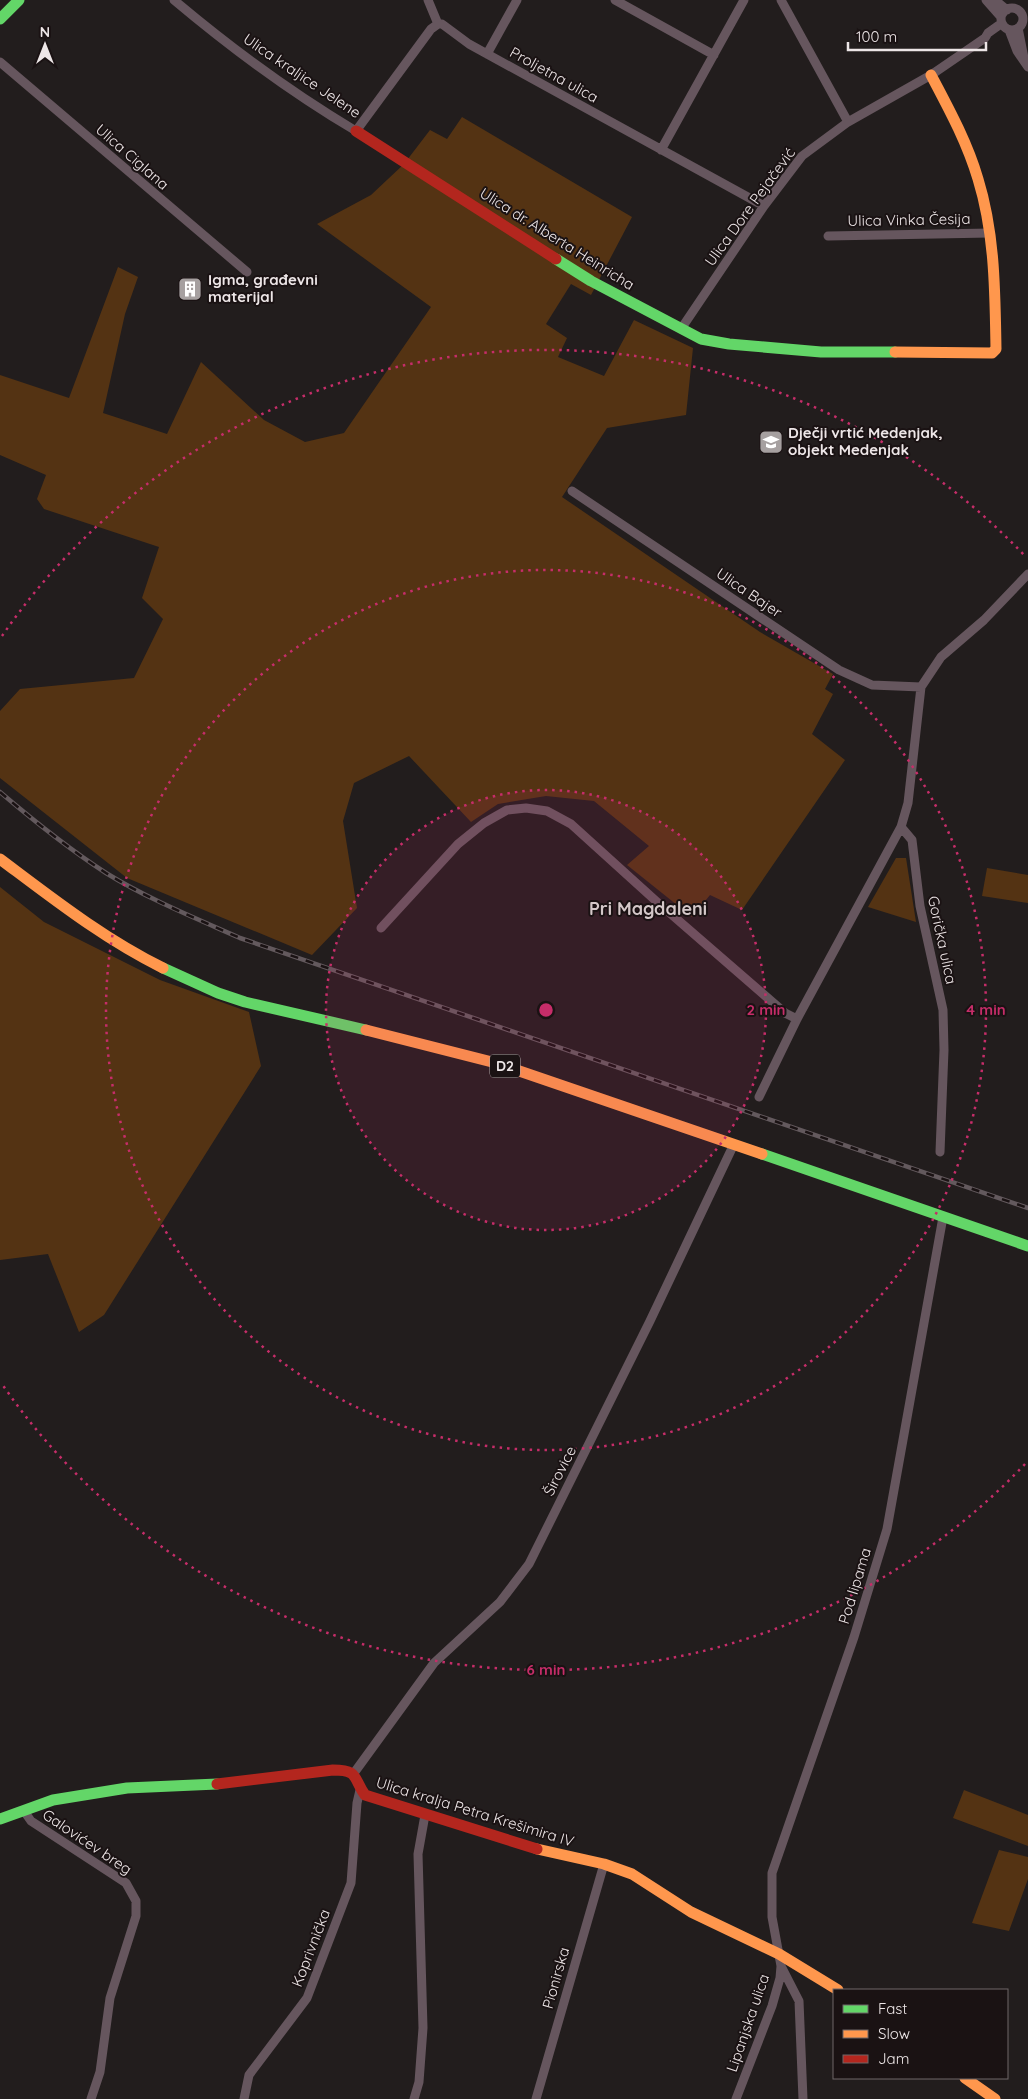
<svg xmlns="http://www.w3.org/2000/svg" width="1028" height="2099" font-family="Quicksand,sans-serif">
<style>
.green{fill:#543313}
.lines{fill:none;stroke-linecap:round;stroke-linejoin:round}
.street{stroke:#66565e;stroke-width:9}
.fast{stroke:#63d668;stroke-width:11}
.slow{stroke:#ff974d;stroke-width:11}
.jam{stroke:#b3261e;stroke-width:11}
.rail-casing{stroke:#63595d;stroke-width:4.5}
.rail{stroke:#1a1213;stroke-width:2.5;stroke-dasharray:8;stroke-linecap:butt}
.ring{fill:none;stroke:#c62d69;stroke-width:2.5;stroke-dasharray:2.5 5}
.labels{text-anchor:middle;stroke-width:4;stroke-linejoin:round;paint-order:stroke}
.shield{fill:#1a1213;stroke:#aea6a7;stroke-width:1}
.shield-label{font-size:14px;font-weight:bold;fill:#ede6e7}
.street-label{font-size:15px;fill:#ede6e7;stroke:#1a1213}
.poi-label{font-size:15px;font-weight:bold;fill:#ede6e7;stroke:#1a1213;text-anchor:start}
.quarter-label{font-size:18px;font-weight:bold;fill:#d4c8c9;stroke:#1a1213}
.centre{fill:#c62d69;stroke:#1a1213;stroke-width:2.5}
.ring-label{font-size:15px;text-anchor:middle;font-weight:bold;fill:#c62d69;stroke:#1a1213;stroke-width:4;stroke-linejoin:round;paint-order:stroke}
</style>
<rect width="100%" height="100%" fill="#221d1d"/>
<path class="green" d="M462,117l170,100 -41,78 -20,-11 -25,40 21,14 -9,19 46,19 30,-56 59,28 -7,67 -79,13 -45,69 198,135 73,42 -8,15 8,5 -21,40 33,26 -103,150 -32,-15 -18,22 -65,-52 22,-19 -55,-45 -48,-5 -48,8 -27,18 -62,-66 -55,27 -11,38 14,87 -45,47 -185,-77 -127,-100v-67l20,-22 114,-11 29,-59 -21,-21 17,-51 -115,-38 -7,-10 9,-24 -46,-20v-80l69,23 49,-131 20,10 -13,37 -22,99 64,21 34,-72 63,58 41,22 39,-9 87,-126 -114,-83 54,-29 33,-31 26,-34 17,9z
M896,858h10l10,64 -48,-15z
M987,868l41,7v28l-46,-7z
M0,887l44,35 116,58 89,32 12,54 -157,249 -25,17 -31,-78 -48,6z
M964,1790l64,25v31l-75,-28z
M999,1850l29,7v22l-19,52 -37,-8z"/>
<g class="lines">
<path class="street" d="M174,0c57,48 118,93 182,131l75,-102 7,-5h4l27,20 295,162
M428,0l10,24
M615,0l99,55
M781,0l67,122
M986,0l15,17
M995,0l12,10
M1001 19a11 11 0 1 1 22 0a11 11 0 1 1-22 0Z
M1018,28l6,30
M1009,30l8,21 11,16
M487,54l30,-54
M0,62l247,210
M661,150l83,-150
M828,236l162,-3
M681,329l83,-123 38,-50 46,-34 83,-47 54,-37 3,-5 14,-10
M572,491l267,179 33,15 49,2
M901,827l11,13 8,66 23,104 1,40 -4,102
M381,928l77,-84 26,-21 23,-13 19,-2 21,3 24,13 85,77 129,112 12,6
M759,1097l38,-78 104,-192 7,-24 13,-116 20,-30 43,-37 44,-46
M354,1773l80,-110 66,-61 29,-38 121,-243 84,-177
M24,1811l7,10 95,62 10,18v15l-26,82 -10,74 -9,27
M781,1966l18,35 4,98
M244,2099l5,-24 58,-77 44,-115 6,-80 3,-13
M414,2099l5,-17 4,-54 -5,-174 7,-39
M536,2099l68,-235
M736,2099l36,-93 8,-28 1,-12 -9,-49v-44l82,-236 33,-108 56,-312"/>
<path class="fast" d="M0,19l19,-19
M556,259l35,22 110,58 28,5 92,8h74
M163,968l55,25 27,9 121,28
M762,1154l266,92
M0,1819l53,-19 74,-12 90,-4"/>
<path class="slow" d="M895,352l97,1 4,-4c-1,-57 -1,-115 -18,-170 -11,-37 -29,-70 -47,-104
M0,859c52,39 104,80 163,109
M366,1030l130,33 266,91
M537,1849l67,15 28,10 59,38 88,42 59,36
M965,2078l30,21"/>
<path class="jam" d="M356,131l200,128
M217,1784l116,-14c26,0 20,8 32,25l172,54"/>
<g class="rail-casing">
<path id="rail" d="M0,792c34,29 69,57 106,81 42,26 89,45 134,65l788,270"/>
</g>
<use href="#rail" class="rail"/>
</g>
<circle cx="546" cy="1010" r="220" fill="#c62d69" fill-opacity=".12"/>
<g class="ring">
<circle cx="546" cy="1010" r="220"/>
<circle cx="546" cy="1010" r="440"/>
<path d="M1025 1464A660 660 0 0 1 2 1384M2 636A660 660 0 0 1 1025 556"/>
</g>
<defs>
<g id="building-square" transform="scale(1.25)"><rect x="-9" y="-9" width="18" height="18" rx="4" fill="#a6a0a0" stroke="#1a1213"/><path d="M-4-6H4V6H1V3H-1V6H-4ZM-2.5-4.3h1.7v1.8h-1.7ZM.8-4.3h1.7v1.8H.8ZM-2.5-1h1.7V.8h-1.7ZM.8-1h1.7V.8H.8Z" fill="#fff"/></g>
<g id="school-square" transform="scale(1.25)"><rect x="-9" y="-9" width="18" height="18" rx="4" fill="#a6a0a0" stroke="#1a1213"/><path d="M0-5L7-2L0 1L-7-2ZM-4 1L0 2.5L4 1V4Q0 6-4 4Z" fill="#fff"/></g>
</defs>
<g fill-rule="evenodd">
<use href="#building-square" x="190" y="289"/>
<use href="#school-square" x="771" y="442"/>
</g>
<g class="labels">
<rect class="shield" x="490" y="1054.5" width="30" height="23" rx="4"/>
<g class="shield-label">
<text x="505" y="1071">D2</text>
</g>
<g class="street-label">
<text transform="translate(554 75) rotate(29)" y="5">Proljetna ulica</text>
<text transform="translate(302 76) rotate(34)" y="5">Ulica kraljice Jelene</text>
<text transform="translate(132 157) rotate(41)" y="5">Ulica Ciglana</text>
<text transform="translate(750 207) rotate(-54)" y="5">Ulica Dore Pejačević</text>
<text transform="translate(909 220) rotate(-1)" y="5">Ulica Vinka Česija</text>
<text transform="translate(557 239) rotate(32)" y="5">Ulica dr. Alberta Heinricha</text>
<text transform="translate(749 593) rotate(34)" y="5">Ulica Bajer</text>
<text transform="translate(942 940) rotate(78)" y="5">Gorička ulica</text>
<text transform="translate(560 1471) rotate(-63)" y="5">Širovice</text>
<text transform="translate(855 1586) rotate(-73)" y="5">Pod lipama</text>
<text transform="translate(475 1812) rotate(17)" y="5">Ulica kralja Petra Krešimira IV</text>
<text transform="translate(87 1842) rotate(34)" y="5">Galovićev breg</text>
<text transform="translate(311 1948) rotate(-69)" y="5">Koprivnička</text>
<text transform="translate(556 1978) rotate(-74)" y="5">Pionirska</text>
<text transform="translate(748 2023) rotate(-71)" y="5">Lipanjska ulica</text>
</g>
<g class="poi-label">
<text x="208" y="285">Igma, građevni<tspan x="208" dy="17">materijal</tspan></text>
<text x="788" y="438">Dječji vrtić Medenjak,<tspan x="788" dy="17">objekt Medenjak</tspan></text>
</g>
<g class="quarter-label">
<text x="648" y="915">Pri Magdaleni</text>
</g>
</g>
<circle cx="546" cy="1010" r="8" class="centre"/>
<g class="ring-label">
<text x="766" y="1015">2 min</text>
<text x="986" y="1015">4 min</text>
<text x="546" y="1675">6 min</text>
</g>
<rect x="833" y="1989" width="175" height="90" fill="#1a1213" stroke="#6e6768"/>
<rect x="843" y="2005" width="25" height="8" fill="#63d668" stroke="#6e6768"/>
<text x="878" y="2014" font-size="15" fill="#ede6e7">Fast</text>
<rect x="843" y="2030" width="25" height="8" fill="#ff974d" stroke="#6e6768"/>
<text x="878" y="2039" font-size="15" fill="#ede6e7">Slow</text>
<rect x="843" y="2055" width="25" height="8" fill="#b3261e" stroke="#6e6768"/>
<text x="878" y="2064" font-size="15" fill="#ede6e7">Jam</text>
<g transform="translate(45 45)" stroke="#1a1213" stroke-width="4" paint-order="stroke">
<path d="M0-4L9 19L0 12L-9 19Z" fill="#ede6e7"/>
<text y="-8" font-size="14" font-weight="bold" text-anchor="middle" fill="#ede6e7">N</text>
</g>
<path d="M848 42v8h138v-8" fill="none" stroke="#ede6e7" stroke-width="2.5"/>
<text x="856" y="42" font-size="15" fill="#ede6e7" stroke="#1a1213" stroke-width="4" paint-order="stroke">100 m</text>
</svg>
